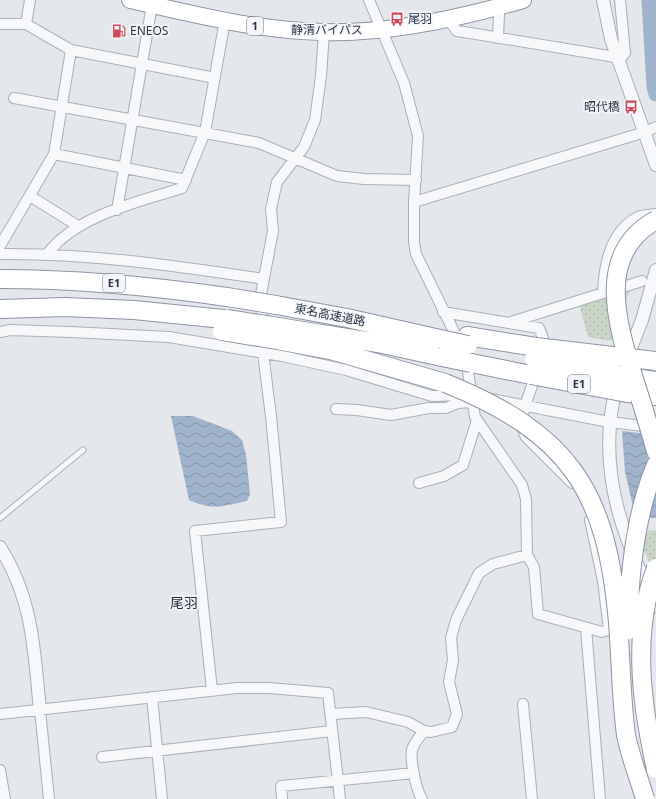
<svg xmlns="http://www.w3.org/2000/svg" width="656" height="799" font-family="'Noto Sans','Noto Sans JP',sans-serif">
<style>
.park{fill:url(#park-dots)}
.water{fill:url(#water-waves)}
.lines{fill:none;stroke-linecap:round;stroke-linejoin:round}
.stream{stroke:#9fb4cc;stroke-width:2.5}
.river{stroke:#9fb4cc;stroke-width:15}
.service-casing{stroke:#a9aeb7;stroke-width:7}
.minor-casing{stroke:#a9aeb7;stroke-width:12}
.tertiary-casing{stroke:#a9aeb7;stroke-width:14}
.trunk-casing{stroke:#8b94a3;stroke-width:18}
.motorway-casing{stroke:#8b94a3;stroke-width:20}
.service{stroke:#f7f8fa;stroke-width:5}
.minor{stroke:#f7f8fa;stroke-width:10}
.tertiary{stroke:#f7f8fa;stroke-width:12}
.trunk{stroke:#fff;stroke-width:16}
.motorway{stroke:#fff;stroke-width:18}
.motorway-bridge-casing{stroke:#8b94a3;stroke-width:20;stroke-linecap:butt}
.motorway-bridge{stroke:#fff;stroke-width:18}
.labels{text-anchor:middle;stroke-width:3.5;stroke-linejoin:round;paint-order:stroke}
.shield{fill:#f4f6f9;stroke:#676e7b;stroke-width:1}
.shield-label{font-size:11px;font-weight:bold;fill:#2b3445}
.poi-label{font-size:12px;fill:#2b3445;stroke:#f4f6f9;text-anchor:start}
.street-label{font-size:12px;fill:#2b3445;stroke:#f4f6f9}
.quarter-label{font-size:14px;fill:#1d2536;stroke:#f4f6f9}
</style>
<defs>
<pattern id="park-dots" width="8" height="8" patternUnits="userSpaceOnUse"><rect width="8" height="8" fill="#c9d6c5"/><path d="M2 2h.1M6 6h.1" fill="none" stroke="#adb8ab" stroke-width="1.8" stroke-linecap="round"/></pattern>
<pattern id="water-waves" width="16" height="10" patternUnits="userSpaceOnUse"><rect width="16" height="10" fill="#9fb4cc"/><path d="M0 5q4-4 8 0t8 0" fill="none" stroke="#8293a7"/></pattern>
</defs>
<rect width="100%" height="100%" fill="#e4e7ec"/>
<path class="park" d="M631,289l-10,20 -10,32 -23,-4 -9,-33z
M656,530v48l-20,-46z"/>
<path class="water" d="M171,416h22l39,15 10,9 4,15 4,39 -3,7c-24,5 -33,10 -58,-1z
M622,431l34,4v83l-19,-1 -2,-2 -10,-43z"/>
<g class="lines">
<path class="stream" d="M615,0l2,14"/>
<path class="river" d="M649,0l5,87 2,7"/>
<g class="service-casing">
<path id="service" d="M0,518l83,-68"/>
</g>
<g class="minor-casing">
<path id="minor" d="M369,0l35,83 14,53 -4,66v40l2,12 44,90
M448,19l9,12 7,1 157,26 4,-5 -5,-53
M0,24h26l45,26 144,28
M26,24l4,-24
M498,38l1,-24
M14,98l245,45 78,33 27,3 52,1
M54,154l132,26
M30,196l48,30
M414,202l231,-70 11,-5
M117,210l35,-205
M0,246l54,-92 17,-104
M48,253c29,-38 91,-51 134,-65l23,-56 20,-112
M0,254c89,-1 177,12 264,25
M614,290l28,-9
M443,312l96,16 4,10 -2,14
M511,322l92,-29c1,-28 7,-62 35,-76 5,-2 12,-2 18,-3
M0,332l10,-2 61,2 98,5 113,19 64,14 86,26 33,-1
M466,359l9,58 47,68 4,14 1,56 7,12 4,47 64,18 7,-2 -6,-49 -13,-61
M536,372c-4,21 -21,45 -10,65l46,46
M491,399l118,23 43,5
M336,409l21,1 34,5 38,-7h17l12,-5 14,-1
M419,483l25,-7 19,-11 14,-45
M586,628l14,171
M212,690l-17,-159 86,-9 -10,-106 -8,-63 -2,-59 12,-63 -2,-22 6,-27 27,-35 11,-27 6,-44 3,-44
M152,697l10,102
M523,704l9,95
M40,710l9,89
M0,714l237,-26h32l59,5 12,106
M331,714l35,-2 42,10 16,9 7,1 21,-5 5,-13 -8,-32 4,-22 -2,-22 5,-18 23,-47 14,-9 34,-9
M102,757l230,-26
M0,770l5,29
M282,799l-1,-13 133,-13
M422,799c-6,-9 -12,-39 -10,-49 1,-6 8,-14 12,-19"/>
</g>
<g class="tertiary-casing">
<path id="tertiary" d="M603,0l8,39 45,126
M627,358l15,-38 14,-50
M617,384c-14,53 -8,107 11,157 7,22 19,43 28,65
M0,547c33,52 34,103 40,163"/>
</g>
<g class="trunk-casing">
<path id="trunk" d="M130,0c63,14 128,31 194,32 65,2 137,-14 199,-32"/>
</g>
<g class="motorway-casing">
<path id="motorway" d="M0,279c76,0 151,7 227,18
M276,305l71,13 93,21
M0,309l65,-2 69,3 89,9
M272,326l106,17 64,14
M467,336l69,11
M271,339l63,12 111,32
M471,363l60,12
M629,377l27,4
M627,393l29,3"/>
</g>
<use href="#service" class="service"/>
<use href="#minor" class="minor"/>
<use href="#tertiary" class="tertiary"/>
<use href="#trunk" class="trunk"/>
<use href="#motorway" class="motorway"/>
<g class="motorway-bridge-casing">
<path id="motorway-bridge" d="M656,220c-62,34 -38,106 -22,159 8,24 15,48 22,72
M227,297l49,8
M227,319l45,7
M222,331l49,8
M440,339l28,6
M536,347l120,14
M442,357l29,6
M534,359l95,18
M531,375l96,18
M445,383c124,50 162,107 173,240 3,37 3,75 8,112 4,21 13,43 19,64
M656,568c-24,64 -15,135 0,201
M628,630c1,-53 7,-116 28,-165"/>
</g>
<use href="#motorway-bridge" class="motorway-bridge"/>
</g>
<defs>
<g id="bus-bare" transform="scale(1.08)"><path d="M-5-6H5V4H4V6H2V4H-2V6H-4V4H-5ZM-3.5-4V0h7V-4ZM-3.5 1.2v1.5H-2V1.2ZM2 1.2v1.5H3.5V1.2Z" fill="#d1495b" stroke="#f4f6f9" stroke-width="2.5" paint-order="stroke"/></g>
<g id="fuel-bare" transform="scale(1.08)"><path d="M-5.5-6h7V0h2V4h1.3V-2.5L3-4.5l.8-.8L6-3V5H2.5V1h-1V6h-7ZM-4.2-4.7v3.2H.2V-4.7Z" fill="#d1495b" stroke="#f4f6f9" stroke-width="2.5" paint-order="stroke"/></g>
</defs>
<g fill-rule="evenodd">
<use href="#bus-bare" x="397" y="19"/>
<use href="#fuel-bare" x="119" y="31"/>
<use href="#bus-bare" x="631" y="107"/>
</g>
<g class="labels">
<g class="shield">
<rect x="247" y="17" width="16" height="18" rx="3"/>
<rect x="103" y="274" width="22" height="18" rx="3"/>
<rect x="568" y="375" width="22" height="18" rx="3"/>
</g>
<g class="shield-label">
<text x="255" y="30">1</text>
<text x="114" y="287">E1</text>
<text x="579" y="388">E1</text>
</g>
<g class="poi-label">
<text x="408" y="23">尾羽</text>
<text x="130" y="35">ENEOS</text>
<text x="620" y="111" text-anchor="end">昭代橋</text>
</g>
<g class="street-label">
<text x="327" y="34">静清バイパス</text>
<text transform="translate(330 315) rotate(11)" y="4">東名高速道路</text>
</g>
<g class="quarter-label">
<text x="184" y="608">尾羽</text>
</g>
</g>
</svg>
